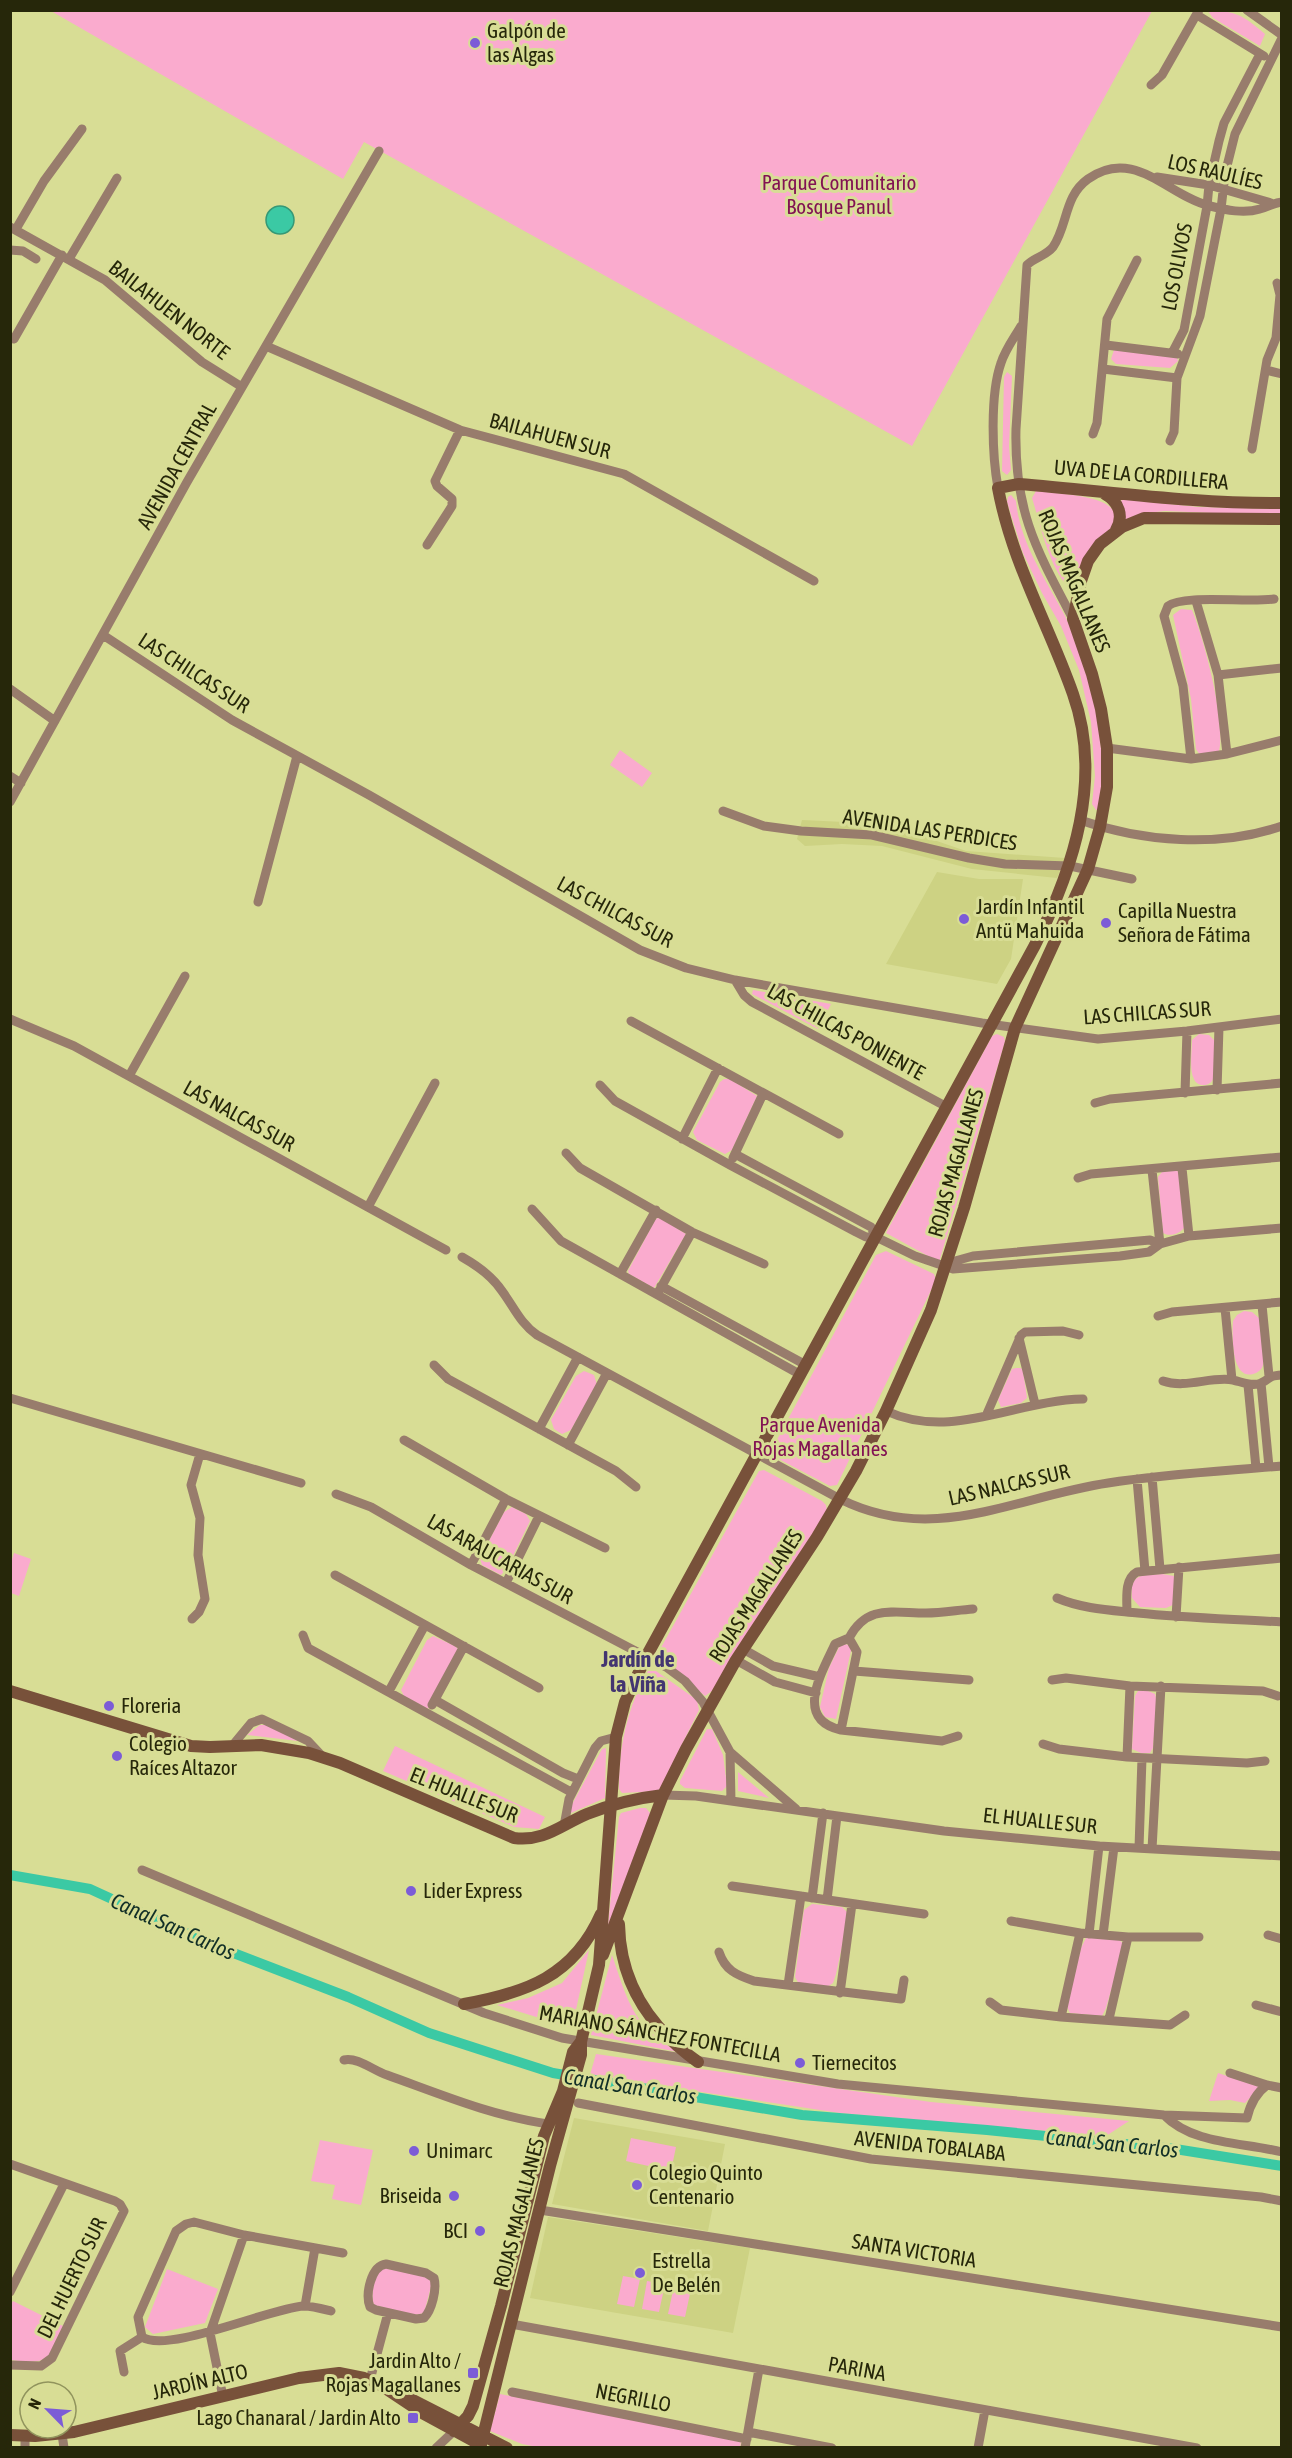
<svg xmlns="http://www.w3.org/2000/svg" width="1292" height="2458" font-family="'Asap Condensed',sans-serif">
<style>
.built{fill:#cdd283}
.green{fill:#faabce}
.water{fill:#3bc9a4;stroke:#359876;stroke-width:1.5}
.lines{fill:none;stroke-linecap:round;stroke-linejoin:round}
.canal{stroke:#3bc9a4;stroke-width:10}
.street{stroke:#987c6c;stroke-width:9}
.secondary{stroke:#78513a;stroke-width:12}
.poi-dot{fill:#7c5cd7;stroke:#d8dd95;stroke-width:2}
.labels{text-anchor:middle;stroke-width:6;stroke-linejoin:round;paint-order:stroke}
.poi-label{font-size:21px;fill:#26270a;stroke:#d8dd95;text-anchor:start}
.street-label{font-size:21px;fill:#26270a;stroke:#d8dd95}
.park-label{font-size:21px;fill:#821253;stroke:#d8dd95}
.neighbourhood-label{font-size:22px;font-weight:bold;fill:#433571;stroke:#d8dd95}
.water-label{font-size:22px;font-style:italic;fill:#122f27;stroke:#d8dd95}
</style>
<rect width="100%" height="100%" fill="#d8dd95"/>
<path class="built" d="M802,820l85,4 79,27 99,7 -8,20 -85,-9 -90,-23 -40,-2 -37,2 -8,-7z
M937,872l42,7h44l-12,80 -14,25 -111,-20z
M574,2118l151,26 -17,87 -156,-27z
M548,2217l202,31 -17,85 -203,-35z"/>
<path class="green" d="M51,11h1101l-240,435 -548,-304 -21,37z
M1208,11c28,-1 36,5 57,23l-5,12 -47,-28z
M1114,350l63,8 1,3 -8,7 -54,-4 -5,-5z
M1007,372l5,4 -3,70 2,24 -4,5 -5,-4 2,-94z
M1036,491c18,2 65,4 76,18 3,4 3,8 3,14l-43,68c-23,-21 -31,-65 -40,-93z
M1011,495l5,6c4,42 29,77 48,113 30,59 44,129 35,195l-3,1 -4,-6 3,-28 -4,-54 -12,-52 -18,-44 -19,-33 -19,-40 -16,-51 1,-5z
M1123,499l75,8 83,2v7l-116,-5 -18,2 -23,7 -4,-18z
M1181,609l11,1c12,29 34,112 27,141l-19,4 -4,-6 -5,-50 -18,-84z
M620,750l32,23 -10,14 -32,-22z
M753,990l78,14 -13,25 -66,-35z
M997,1034l7,3 1,5 -66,220 -53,-29 106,-197z
M1199,1034l10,1 5,5c0,11 4,30 -1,39 -3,8 -16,8 -19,0 -5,-9 -2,-28 -2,-39z
M724,1079h6l27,17 -25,54 -7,4 -28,-14 -4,-8 27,-50z
M1175,1170l6,3 3,55c-5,6 -14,9 -21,5l-5,-56 4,-5z
M659,1217l27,17 -32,54 -25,-14 -1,-3 27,-51z
M886,1251l48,23 2,6 -99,205 -7,1 -57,-30 -2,-5 105,-196z
M1244,1311l8,1 7,6c1,14 7,34 4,47 -1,5 -6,8 -10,9 -22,6 -21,-39 -20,-53l4,-6z
M1016,1368h5l2,3 4,27 -6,5 -20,4 -3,-7 14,-31z
M584,1371l10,4 3,10 -26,45 -9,4 -8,-5 -3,-9 25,-44z
M764,1470l58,31 4,4 1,6 -115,180 -7,5 -48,-41 98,-177 4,-7z
M512,1507l14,7 4,7 -23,47 -6,7 -19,-10 -2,-7 24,-46z
M14,1553l17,6 -12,37 -8,-3v-30z
M1162,1574l12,2 3,3 -2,25 -9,4 -26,-1 -8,-9c-3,-25 11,-23 30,-24z
M433,1636l22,10 4,4 -31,59 -24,-13 -3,-6 26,-50z
M841,1643l11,3 -16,73 -11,-2 -5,-10 9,-39z
M648,1671h8l41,29 2,10 -40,81 -37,2 -3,-4c0,-42 8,-81 29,-118z
M1146,1690l9,4 2,9 -4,45 -3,5h-9l-9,-4 3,-53 3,-5z
M260,1725h10l28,14v2l-51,-6z
M707,1729h5l11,26 4,31 -5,5 -37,-3 -5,-4v-3z
M395,1746l150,71 -6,12 -25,-2 -131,-56z
M606,1748l-1,50 -34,15 -2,-3 33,-61z
M738,1772l31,26 -31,-7z
M640,1808h6l4,5 -43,122 12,-118 2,-4z
M812,1904l30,3 7,7 -13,60 -3,9 -6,4 -28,-3 -4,-7 9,-67z
M1086,1938h32l6,7 -18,63 -4,8 -32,-3 -3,-6 14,-59z
M589,1950l-17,78 -75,-23 31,-7 34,-15z
M612,1955c16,47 21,71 66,97l-87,-17z
M596,2054l335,48 198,19 -23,15 -266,-23 -250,-38z
M1218,2073l42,14 -15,16 -15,-3 -21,1z
M631,2138l45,9 -5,24 -45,-10z
M320,2140l53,10 -12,55 -29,-6 3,-14 -24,-4z
M383,2268l46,9 3,6 -8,30 -9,2 -41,-10c-4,-11 0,-29 9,-37z
M167,2269l51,20 -13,34 -52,11 -8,-7z
M623,2276l17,3 -6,28 -17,-3z
M647,2281l18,3 -6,28 -17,-3z
M674,2286l17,3 -6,28 -17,-3z
M13,2301l52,26c-17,33 -16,38 -54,33l-1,-54z
M500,2394l241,47 -1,7h-197l-21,-4 -32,-13z"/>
<path class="water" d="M266 220a14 14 0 1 1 28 0a14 14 0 1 1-28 0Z"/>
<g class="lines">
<path class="canal" d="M10,1875l80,14 120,55 138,53 81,36 124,40 249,42 185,15 188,19 107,17"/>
<path class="street" d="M1247,10l35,25
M1197,15l67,41
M1151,85l11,-10 37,-65
M1157,177l52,8 62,18
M10,227l95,53 97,82 40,25
M16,229l28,-48 38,-52
M10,250l13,1 13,8
M69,259l48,-81
M14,339l48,-84
M1106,345l72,9
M266,346l194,84 164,44 190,107
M1172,353l12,-23 23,-124 2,-21 10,-44 5,-18 36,-69
M1103,369l74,9
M1266,370l16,4
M1093,434l4,-11 10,-104 30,-59
M1170,441l4,-9 3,-54 23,-62 21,-107 4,-35 10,-40 47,-96
M1252,449l15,-89 9,-22 4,-43 -3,-12
M998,488c-6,-33 -8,-94 3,-125 4,-13 13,-25 20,-37
M427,545l25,-39v-7l-15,-13 -2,-5 25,-51
M1196,601l22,74 9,79
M1073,619c-37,-70 -59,-108 -57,-190l11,-164c8,-8 19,-9 26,-18 15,-22 11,-51 35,-68 46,-33 80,17 122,27 16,4 34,8 50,3 8,-2 13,-6 22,-7
M103,635l129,85 137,75 271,155 46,18 49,12 247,43 116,16 89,-8 95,-12
M1218,675l64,-7
M10,689l45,32
M1107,748l84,11 36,-5 55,-14
M1191,759l-8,-73 -19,-70 4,-10c16,-12 80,-3 106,-7
M10,776l11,7
M10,802l177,-320 192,-331
M723,811l41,15 37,5 71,4 97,23 36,6 65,2 62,13
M1080,820c63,22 138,28 202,6
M258,902l39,-146
M735,980l9,15 8,7 195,105
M10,1019l64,27 372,204
M631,1021l208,113
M129,1076l56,-100
M600,1085l15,16 115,64 126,67 10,5h10l39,19 38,13 167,-13 29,-4 11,-8 29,-8 93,-8
M1217,1090l2,-63
M1185,1093l2,-62
M1095,1103l15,-4 172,-16
M682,1139l36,-71
M566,1153l14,15 112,64 72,32
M735,1154l136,73 5,10
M733,1158l30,-64
M1182,1168l7,68
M1152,1170l8,74
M1078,1178l13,-4 191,-17
M368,1207l67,-124
M532,1209l29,32 240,134
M462,1257c16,9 30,19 40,34 12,16 18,32 35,44l303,164c94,47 174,-2 268,-16 57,-9 116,-12 174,-17
M946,1267l9,-6 18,-5 177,-16 10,4
M620,1274l36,-64
M661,1286l145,79
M659,1291l33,-59
M1262,1305l7,71
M1225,1308l7,72
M1158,1316l14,-4 110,-10
M1019,1338l16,66
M434,1365l14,14 168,92 20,16
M1163,1381c23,8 48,-5 70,-1 9,2 19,7 28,3 10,-4 5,-7 21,-8
M1261,1383l8,84
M1248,1385l8,83
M10,1398l291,85
M886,1411c66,30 130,-11 197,-12
M986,1416l35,-81 4,-3 38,-1 16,4
M539,1429l39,-72
M404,1440l102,59 99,49
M568,1445l39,-72
M1152,1477l8,92
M1137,1479l8,92
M336,1494l35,13 100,58 195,102 19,14 18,21 27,50 66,57
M471,1565l35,-66
M335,1575l204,113
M506,1583l33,-67
M1057,1598c26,11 53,12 81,15 48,5 96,6 144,9
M1127,1612c0,-13 -3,-33 10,-40l145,-14
M1176,1617l3,-50
M192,1619l7,-7 6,-13 -7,-44 2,-37 -9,-33 9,-31
M303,1635l5,13 263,144
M849,1638l-14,6c-14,30 -41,75 6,86l101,11 16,-5
M849,1638c18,-34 44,-25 77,-25 16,0 32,-3 47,-4
M743,1649l30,17 47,11
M736,1660l39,22 41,11
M854,1671l115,9
M1052,1680l14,-2 64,8 133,5 15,5
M389,1691l36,-66
M435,1700l128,73 15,6
M432,1705l32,-59
M841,1730l16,-78 -8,-14
M1043,1744l16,5 68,8 120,6 18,-2
M232,1746l19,-23 11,-4 46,22 15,16
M730,1752l1,49
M1127,1757l3,-71
M663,1795l33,1 248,35 155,15 183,10
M564,1826l5,-27 26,-51 6,-7 15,-4
M1139,1848l3,-90
M1152,1849l9,-163
M142,1870l342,143 78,25 276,46 326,31 83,3c3,-13 9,-25 20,-33l15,3
M732,1886l192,28
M812,1898l11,-85
M827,1900l10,-84
M1011,1921l69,12 48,4h71
M1089,1934l10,-88
M1103,1935l11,-88
M1268,1935l14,4
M719,1952c6,18 17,23 35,29l147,18 3,-19
M788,1985l13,-89
M840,1993l12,-89
M990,2002l11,8 60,7 109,8 15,-10
M1256,2005l26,7
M1061,2017l19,-84
M1109,2019l19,-82
M344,2060c14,-3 30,11 43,15 53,19 105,41 161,49
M1230,2073l37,12
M578,2103l293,56 390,38 21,4
M1164,2115c29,30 79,27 118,37
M10,2164l105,37 5,3 4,7 -72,147 -11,8 -31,-1
M540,2210l742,117
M386,2264l40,9 8,5c3,11 -2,32 -10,40l-8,1 -40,-9 -6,-3c-5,-13 1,-41 16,-43z
M10,2292l54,-108
M305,2306l10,-58
M511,2324l686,124
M142,2337l-4,-20 38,-86 10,-7 8,-2 50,13 99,18
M142,2337c26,17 128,-29 162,-31 8,0 19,3 27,5
M124,2372l-4,-21 22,-14
M370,2380l18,-67
M512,2392l235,47
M223,2397l-13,-64 34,-98
M748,2432l84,16
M62,2434l2,14
M25,2436v12
M436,2448l18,-17
M745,2448l14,-79
M978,2448l7,-38"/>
<path class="secondary" d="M1105,494c14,8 19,22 11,36
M10,1691l181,55 19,1 51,-2 48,8 31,10 174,75c30,4 47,-13 73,-24 25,-10 50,-16 76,-19
M619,1924c1,59 31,104 79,138
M603,1955l60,-160 23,-46 50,-89 81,-123 39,-66 30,-60 45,-101 33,-102 51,-180 73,-159 12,-42 7,-40v-39l-6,-39 -9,-35 -19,-55 8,-38 7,-20 12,-17 22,-17 22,-9 138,1
M464,2004c62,-11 110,-28 137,-90
M409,2398l98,50
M454,2431l14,-15 5,-10 28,-100 43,-170 19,-45 10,-39 7,-9
M10,2435l25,1 39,-4 225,-54 40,-5 25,5 15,6 45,30 57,31
M480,2448l70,-282 31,-111v-13l18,-77 17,-228 9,-35 21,-45 389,-712c39,-77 68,-167 38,-251 -25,-71 -61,-131 -75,-206l21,-4c88,7 174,20 263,19"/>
</g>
<g class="poi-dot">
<circle cx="475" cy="43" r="6"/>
<circle cx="964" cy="919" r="6"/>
<circle cx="1106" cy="923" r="6"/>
<circle cx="109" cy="1706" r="6"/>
<circle cx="117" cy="1756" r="6"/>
<circle cx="411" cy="1891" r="6"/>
<circle cx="800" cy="2063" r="6"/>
<circle cx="414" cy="2151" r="6"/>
<circle cx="637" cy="2185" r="6"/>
<circle cx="454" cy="2196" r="6"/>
<circle cx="480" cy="2231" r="6"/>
<circle cx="640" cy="2273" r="6"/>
<rect x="467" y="2367" width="12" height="12" rx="3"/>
<rect x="407" y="2412" width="12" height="12" rx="3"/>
</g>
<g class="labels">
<g class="poi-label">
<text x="487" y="38">Galpón de<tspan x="487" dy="24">las Algas</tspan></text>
<text x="976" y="914">Jardín Infantil<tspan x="976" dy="24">Antü Mahuida</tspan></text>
<text x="1118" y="918">Capilla Nuestra<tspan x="1118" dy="24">Señora de Fátima</tspan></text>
<text x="121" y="1713">Floreria</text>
<text x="129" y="1751">Colegio<tspan x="129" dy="24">Raíces Altazor</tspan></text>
<text x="423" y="1898">Lider Express</text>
<text x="812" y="2070">Tiernecitos</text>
<text x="426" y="2158">Unimarc</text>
<text x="649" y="2180">Colegio Quinto<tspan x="649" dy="24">Centenario</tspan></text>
<text x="442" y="2203" text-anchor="end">Briseida</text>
<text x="468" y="2238" text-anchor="end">BCI</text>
<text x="652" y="2268">Estrella<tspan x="652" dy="24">De Belén</tspan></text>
<text x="461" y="2368" text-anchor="end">Jardin Alto /<tspan x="461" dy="24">Rojas Magallanes</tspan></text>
<text x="401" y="2425" text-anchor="end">Lago Chanaral / Jardin Alto</text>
</g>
<g class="street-label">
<text transform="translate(1215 172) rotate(13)" y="7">LOS RAULÍES</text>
<text transform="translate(1177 267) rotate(-79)" y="7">LOS OLIVOS</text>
<text transform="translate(169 310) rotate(38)" y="7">BAILAHUEN NORTE</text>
<text transform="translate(550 436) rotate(15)" y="7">BAILAHUEN SUR</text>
<text transform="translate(177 466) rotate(-61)" y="7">AVENIDA CENTRAL</text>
<text transform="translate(1141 475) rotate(5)" y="7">UVA DE LA CORDILLERA</text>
<text transform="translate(1074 581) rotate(67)" y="7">ROJAS MAGALLANES</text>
<text transform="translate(194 673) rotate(33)" y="7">LAS CHILCAS SUR</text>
<text transform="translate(930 830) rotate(9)" y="7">AVENIDA LAS PERDICES</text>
<text transform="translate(615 912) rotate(28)" y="7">LAS CHILCAS SUR</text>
<text transform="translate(1147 1013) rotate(-4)" y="7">LAS CHILCAS SUR</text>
<text transform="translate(846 1032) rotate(29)" y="7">LAS CHILCAS PONIENTE</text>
<text transform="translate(239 1116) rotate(29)" y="7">LAS NALCAS SUR</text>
<text transform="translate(956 1163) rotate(-74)" y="7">ROJAS MAGALLANES</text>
<text transform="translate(1009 1485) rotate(-13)" y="7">LAS NALCAS SUR</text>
<text transform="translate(500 1559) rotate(29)" y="7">LAS ARAUCARIAS SUR</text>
<text transform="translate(756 1596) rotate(-57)" y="7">ROJAS MAGALLANES</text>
<text transform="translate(464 1795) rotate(22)" y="7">EL HUALLE SUR</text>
<text transform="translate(1040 1821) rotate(6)" y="7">EL HUALLE SUR</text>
<text transform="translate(660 2034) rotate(10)" y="7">MARIANO SÁNCHEZ FONTECILLA</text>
<text transform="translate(930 2146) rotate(6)" y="7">AVENIDA TOBALABA</text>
<text transform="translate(519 2213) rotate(-76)" y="7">ROJAS MAGALLANES</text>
<text transform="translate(914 2251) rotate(9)" y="7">SANTA VICTORIA</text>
<text transform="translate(72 2278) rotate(-64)" y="7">DEL HUERTO SUR</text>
<text transform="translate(857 2369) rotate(10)" y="7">PARINA</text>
<text transform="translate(200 2382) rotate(-13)" y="7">JARDÍN ALTO</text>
<text transform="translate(633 2398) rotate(11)" y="7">NEGRILLO</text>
</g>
<g class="park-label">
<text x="839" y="190">Parque Comunitario<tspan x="839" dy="24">Bosque Panul</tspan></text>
<text x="820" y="1432">Parque Avenida<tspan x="820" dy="24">Rojas Magallanes</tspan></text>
</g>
<g class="neighbourhood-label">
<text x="638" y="1667">Jardín de<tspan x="638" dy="25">la Viña</tspan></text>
</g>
<g class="water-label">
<text transform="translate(173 1926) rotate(24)" y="8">Canal San Carlos</text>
<text transform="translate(630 2086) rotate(9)" y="8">Canal San Carlos</text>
<text transform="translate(1112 2143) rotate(6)" y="8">Canal San Carlos</text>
</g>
</g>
<rect width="1292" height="2458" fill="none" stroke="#26270a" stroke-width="24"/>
<g transform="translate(48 2410) rotate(295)"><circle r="28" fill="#d8dd95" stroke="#91945d" stroke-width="1.5"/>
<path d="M0-4.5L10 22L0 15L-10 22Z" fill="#7c5cd7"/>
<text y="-9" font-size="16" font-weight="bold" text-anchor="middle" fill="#26270a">N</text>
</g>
</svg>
